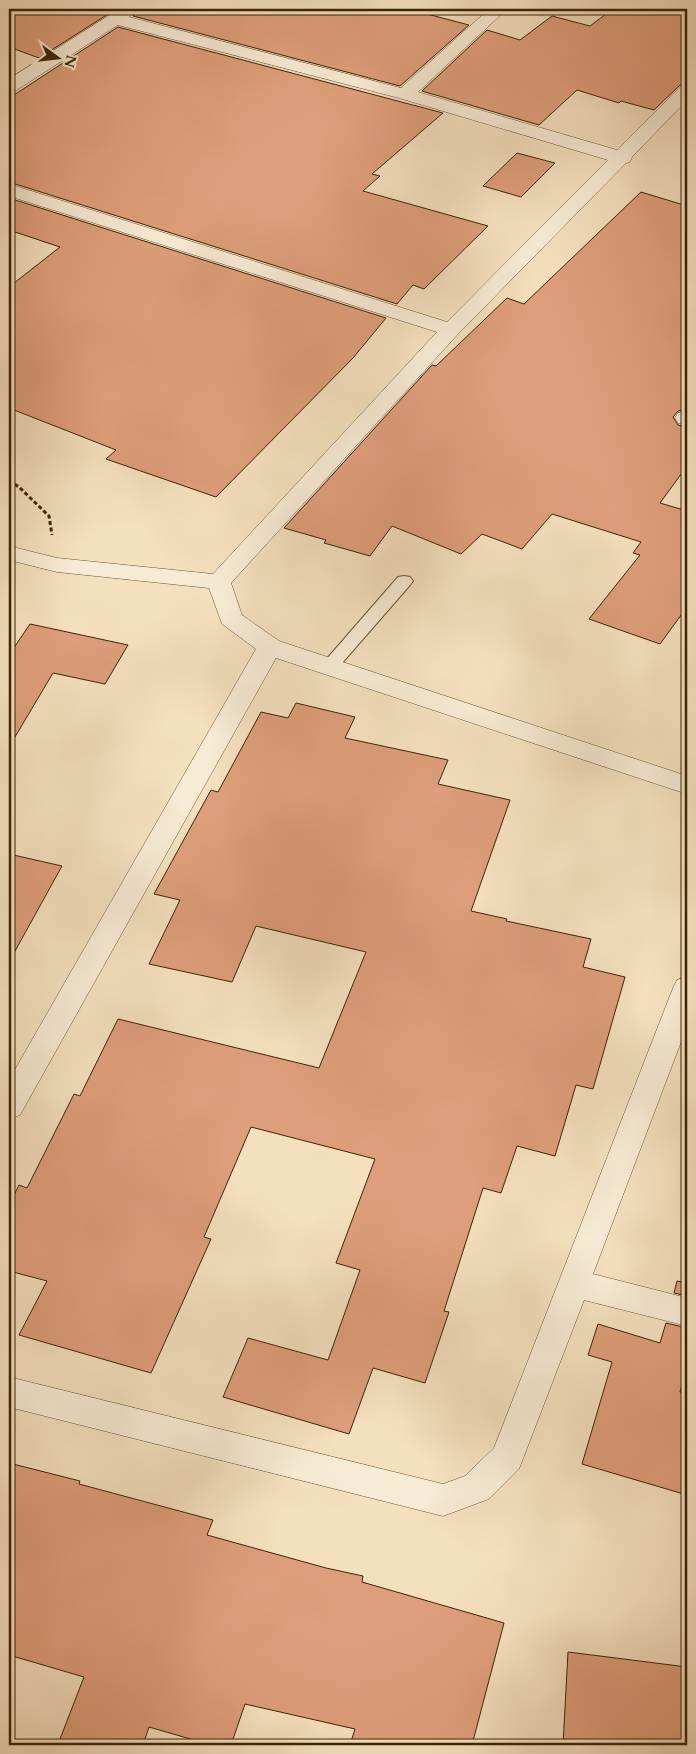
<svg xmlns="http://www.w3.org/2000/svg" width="696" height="1754" font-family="Cardo,serif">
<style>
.building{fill:#df9e7b;stroke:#3a2506}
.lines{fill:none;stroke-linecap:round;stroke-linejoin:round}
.service-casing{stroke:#695434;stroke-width:2}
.minor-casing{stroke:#695434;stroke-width:1}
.path{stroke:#3a2506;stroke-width:3;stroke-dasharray:4 2.5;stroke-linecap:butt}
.service{fill:#f8ebd5;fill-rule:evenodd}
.minor{fill:#f8ebd5;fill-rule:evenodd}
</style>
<rect width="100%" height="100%" fill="#f5e0be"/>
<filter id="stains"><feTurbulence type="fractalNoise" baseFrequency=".004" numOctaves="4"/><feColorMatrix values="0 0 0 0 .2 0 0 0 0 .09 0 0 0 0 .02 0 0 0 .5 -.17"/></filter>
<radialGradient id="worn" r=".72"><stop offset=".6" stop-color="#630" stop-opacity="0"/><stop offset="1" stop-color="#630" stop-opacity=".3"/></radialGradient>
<path class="building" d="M9,9h107l-77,49 -30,-11z
M140,9h268l61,16 -69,61 -267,-70z
M613,9h74v74l-7,2 -26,25 -33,-9 -2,2 -42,-13 -38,35 -117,-34 65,-61 33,10 32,-24 38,10z
M118,27l325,86 -71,61 8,2 -17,15 125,35 -64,63 -11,-4 -16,19 -388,-122v-87h5z
M517,153l38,10 -34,34 -38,-11z
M641,192l46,14v203l-9,2 -5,6 5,8 9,2v39l-27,37 27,8v96l-27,37 -71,-25 51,-64 -7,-2 8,-11 -89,-28 -30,35 -40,-15 -21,20 -69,-28 -22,30 -46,-13 2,-3 -42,-12 148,-163 4,1 71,-68 17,6z
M9,198l377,120 -33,40 -137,139 -110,-38 10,-9 -107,-42v-121l51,-40 -51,-17z
M30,624l98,21 -23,39 -52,-11 -44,74v-92z
M296,703l59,14 -10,21 103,22 -10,24 72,16 -39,111 36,8 -1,2 85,18 -8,28 42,10 -32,112 -17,-4 -21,71 -38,-10 -16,47 -18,-5 -39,123 5,1 -24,71 -52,-15 -24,66 -126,-37 25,-59 80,22 32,-90 -24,-7 39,-104 -124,-32 -47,110 7,2 -60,134 -132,-38 28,-54 -38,-10v-66l10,-20 8,3 47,-94 6,2 38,-77 201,49 47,-116 -110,-26 -24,56 -83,-18 31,-64 -26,-6 57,-104 7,2 43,-80 27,6z
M9,854l53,12 -53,96z
M677,1281l10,2v13l-13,-3z
M666,1323l21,5v36l-7,28 7,2v101l-105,-31 30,-102 -24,-7 10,-31 62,19z
M9,1463l71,18 -1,3 134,36 -6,15 119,33 37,8 -1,6 142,41 -32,122h-122l5,-16 -110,-25 -14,41h-20l-62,-18 -6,18h-63l-20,-6 24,-62 -75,-22z
M568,1652l119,15v78h-124z"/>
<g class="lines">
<g class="service-casing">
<path id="service" d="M404,576l6,1 3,4 -3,4 -74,85 -6,2 -6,-2 -3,-4 3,-4 74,-85z"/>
</g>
<g class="minor-casing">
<path id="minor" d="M119,9h19l-9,8 272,71 88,-79h18l-89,83 199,58 64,-64 6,-1v15l-55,57 -2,5 -4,1 -168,171 -227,249 11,32 37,26 408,135v18l-411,-136 -256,457 -11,4v-39l247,-431 -34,-25 -13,-36 -152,-16 -48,-12v-14l48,12 156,16 224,-242 -428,-136v-12l438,138 161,-162 -209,-62 -281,-73 -103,66 -6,1v-13z
M687,411v14l-9,-2 -3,-5 3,-5z
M687,977v49l-94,248 94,24v28l-103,-26 -65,169 -30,30 -46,17 -434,-109v-30l434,107 22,-8 29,-28 179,-460 4,-8z"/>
</g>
<path class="path" d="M9,481l10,6 30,29 3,19"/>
<use href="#service" class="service"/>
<use href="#minor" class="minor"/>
</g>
<rect width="696" height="1754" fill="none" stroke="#f5e0be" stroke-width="30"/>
<rect x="10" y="10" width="676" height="1734" fill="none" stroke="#3a2506" stroke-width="2.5"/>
<rect x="15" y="15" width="666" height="1724" fill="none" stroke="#3a2506"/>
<g transform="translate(58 58) rotate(105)" stroke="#f8ebd5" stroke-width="4" paint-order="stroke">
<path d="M0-4L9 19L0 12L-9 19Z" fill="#3a2506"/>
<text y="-8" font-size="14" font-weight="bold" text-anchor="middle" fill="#3a2506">N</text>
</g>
<rect width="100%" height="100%" filter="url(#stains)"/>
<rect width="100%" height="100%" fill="url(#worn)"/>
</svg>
